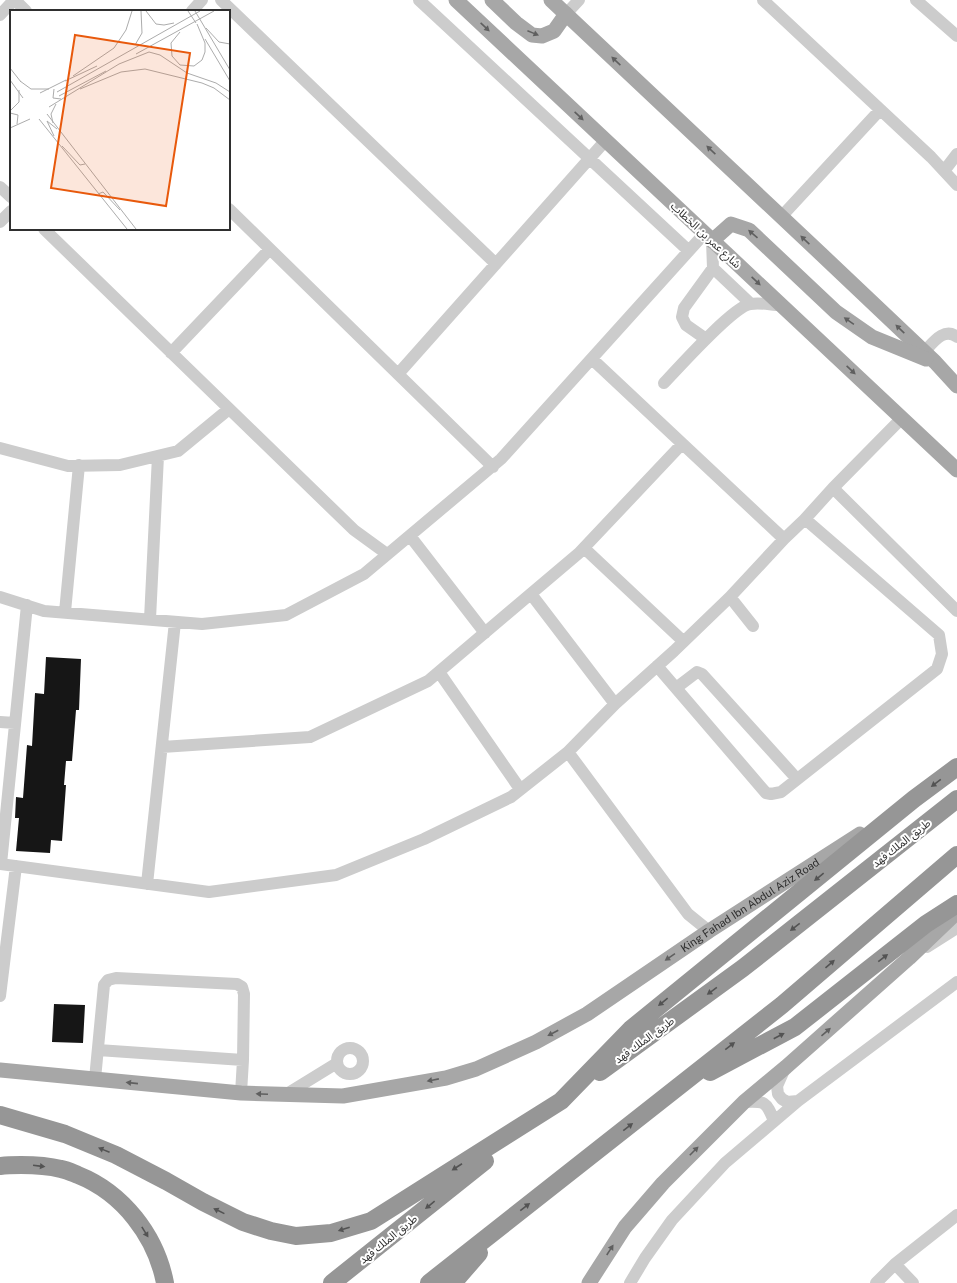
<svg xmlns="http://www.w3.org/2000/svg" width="957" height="1283" font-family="'Public Sans','Noto Sans Arabic',sans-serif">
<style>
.building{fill:#161616}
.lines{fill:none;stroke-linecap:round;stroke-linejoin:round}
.minor{stroke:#ccc;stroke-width:12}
.major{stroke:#a7a7a7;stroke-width:15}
.highway{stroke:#969696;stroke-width:18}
.oneway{fill:#5f5f5f}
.oneway2{fill:#535353}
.labels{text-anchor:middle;stroke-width:4;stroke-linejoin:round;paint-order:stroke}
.street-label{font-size:11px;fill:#2f2f2f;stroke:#fff}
.inset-road{fill:none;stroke:#acacac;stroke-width:1}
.view{fill:#e8590c;fill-opacity:0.15;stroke:#e8590c;stroke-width:2}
.inset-edge{fill:none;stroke:#2f2f2f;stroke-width:2}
</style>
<rect width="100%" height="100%" fill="#fff"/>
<path class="building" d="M46,657l35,2 -2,51h-3l-4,51h-6l-2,24h2l-4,56 -11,-1 -1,13 -34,-2 3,-33h-4l1,-21 7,1 4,-53 5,1 3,-53 9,1z
M54,1004l31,1 -2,38 -31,-1z"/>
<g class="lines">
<path class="minor" d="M15,0l11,11
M221,0l275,264
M419,0l270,251
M763,0l168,157 26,28
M916,0l41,36
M192,11l10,-11
M566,14l13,-14
M0,15l14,-15
M944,171l13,-17
M0,187l11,10
M229,209l264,258
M781,217l99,-107
M0,222l11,-11
M44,229l310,301 33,24
M713,268l38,36
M706,339l-20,-14 -4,-8 2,-9 29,-40 -1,-27
M924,352c8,-8 20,-26 33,-15
M171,353l99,-104
M592,359l192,180
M398,374l208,-234
M664,383c15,-16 69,-76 86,-79 10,-2 21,1 31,1
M0,448l68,18 52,-1 58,-14 51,-42
M833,488l124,123
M410,536l75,97
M584,548l99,93
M531,594l84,110
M0,597l44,14 158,13 84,-9 78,-41 137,-115 204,-226
M730,597l23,29
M65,612l14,-147
M150,619l8,-163
M657,666l109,127 5,1 10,-2 156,-123 5,-15 -3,-19 -134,-116
M439,672l81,117
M676,688l21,-16 5,2 95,105
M0,722l15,1
M162,747l148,-10 118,-56 151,-128 103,-109
M568,752l120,162 21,17
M0,864l209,28 127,-17 88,-36 87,-42 57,-45 47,-48 59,-53 56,-54 54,-58 21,-20 28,-31 69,-70
M1,864l26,-259
M147,884l28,-262
M927,947l30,-19
M0,996l16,-130
M337 1061a13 13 0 1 1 26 0a13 13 0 1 1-26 0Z
M98,1050l145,10
M785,1068l-8,18 1,8 4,5 5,3 11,-1
M95,1079l9,-94 4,-5 8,-2 121,6 5,3 2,7 -1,66 -2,33
M285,1095l52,-32
M744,1102c21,-1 22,-1 30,19
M895,1264l18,19
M630,1283l15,-25 27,-38 53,-57 73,-62 159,-119
M876,1283l19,-19 62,-49"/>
<g class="major">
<path d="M456,0l501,470"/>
<path d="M492,0l24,23 16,12 10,1 12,-5 12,-17"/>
<path d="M551,0l270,254 114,108 22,24"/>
<path d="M712,241l19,-17 18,6 87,82 36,25 54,22"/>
<path id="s1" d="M0,1070l241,23 102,3 103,-18 30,-9 60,-27 51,-28 122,-83 151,-97"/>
<path d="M589,1283l36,-56 38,-44 81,-81 42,-35 123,-109 48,-46"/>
</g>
<path class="highway" d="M600,1072l143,-104 214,-169
M710,1072l85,-45 131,-103 31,-20
M0,1115l65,19 51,21 50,26 37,21 40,20 28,9 25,5 35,-3 40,-12 190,-120 70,-72 283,-230 43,-32
M0,1166c7,-1 14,-1 21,-1 13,0 28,1 40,4 6,1 12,4 17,6 45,18 78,61 87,108
M332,1283l153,-122
M429,1283l353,-278 175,-150
M453,1283l26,-30"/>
</g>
<defs><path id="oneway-solid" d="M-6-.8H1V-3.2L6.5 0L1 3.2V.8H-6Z"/></defs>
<g class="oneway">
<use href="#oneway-solid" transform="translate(485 27) rotate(43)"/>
<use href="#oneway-solid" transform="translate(533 33) rotate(22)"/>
<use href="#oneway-solid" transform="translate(616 61) rotate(-137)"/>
<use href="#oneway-solid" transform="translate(579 116) rotate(43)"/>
<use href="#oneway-solid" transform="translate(711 150) rotate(-137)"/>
<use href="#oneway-solid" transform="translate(753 234) rotate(-139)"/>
<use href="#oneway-solid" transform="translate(805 240) rotate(-137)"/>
<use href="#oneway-solid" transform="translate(756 281) rotate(43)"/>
<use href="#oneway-solid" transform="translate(849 321) rotate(-145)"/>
<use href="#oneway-solid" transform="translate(900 329) rotate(-136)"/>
<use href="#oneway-solid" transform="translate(851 370) rotate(43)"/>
<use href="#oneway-solid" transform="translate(670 957) rotate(146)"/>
<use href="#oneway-solid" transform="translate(826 1032) rotate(-41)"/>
<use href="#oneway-solid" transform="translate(553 1033) rotate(152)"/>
<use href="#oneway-solid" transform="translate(433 1080) rotate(169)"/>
<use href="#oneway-solid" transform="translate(132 1083) rotate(-174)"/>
<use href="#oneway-solid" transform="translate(262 1094) rotate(-178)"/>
<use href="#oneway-solid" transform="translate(694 1151) rotate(-45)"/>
<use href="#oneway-solid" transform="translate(610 1250) rotate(-57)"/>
</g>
<g class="oneway2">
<use href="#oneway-solid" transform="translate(936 783) rotate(143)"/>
<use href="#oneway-solid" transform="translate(819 877) rotate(141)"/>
<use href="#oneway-solid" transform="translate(795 927) rotate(142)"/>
<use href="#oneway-solid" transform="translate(883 958) rotate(-38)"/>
<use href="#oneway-solid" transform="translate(830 964) rotate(-41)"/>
<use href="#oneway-solid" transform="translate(712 991) rotate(144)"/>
<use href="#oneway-solid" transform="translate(663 1002) rotate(141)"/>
<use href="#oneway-solid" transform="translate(779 1036) rotate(-28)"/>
<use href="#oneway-solid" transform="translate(730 1046) rotate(-38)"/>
<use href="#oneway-solid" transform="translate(628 1127) rotate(-38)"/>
<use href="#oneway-solid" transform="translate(104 1150) rotate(-158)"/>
<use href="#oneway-solid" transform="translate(39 1166) rotate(7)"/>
<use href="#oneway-solid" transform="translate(457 1167) rotate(147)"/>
<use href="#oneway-solid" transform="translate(430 1205) rotate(141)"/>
<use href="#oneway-solid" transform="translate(525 1207) rotate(-38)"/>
<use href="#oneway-solid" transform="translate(219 1211) rotate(-154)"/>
<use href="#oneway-solid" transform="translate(344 1229) rotate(162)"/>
<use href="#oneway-solid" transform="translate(145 1232) rotate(58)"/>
</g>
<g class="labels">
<g class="street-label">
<text transform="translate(706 235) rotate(43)" y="4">شارع عمر بن الخطاب</text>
<text transform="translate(901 843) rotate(-38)" y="4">طريق الملك فهد</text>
<text dy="4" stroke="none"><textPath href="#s1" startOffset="800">King Fahad Ibn Abdul Aziz Road</textPath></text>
<text transform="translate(644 1040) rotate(-36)" y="4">طريق الملك فهد</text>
<text transform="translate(388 1239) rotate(-39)" y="4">طريق الملك فهد</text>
</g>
</g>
<g transform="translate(10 10)">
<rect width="220" height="220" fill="#fff"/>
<path class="inset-road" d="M136,1l10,13 8,1 10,-2M178,1l8,12M185,1l35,59M196,18l13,14 11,2M170,22l-9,11 1,13 8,9 14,1 8,-6 3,-8v-9l-8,-19M195,29l25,42M125,35l7,-12 -1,-22M126,44l78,-43M0,58l11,14M63,66l41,-28 12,-18 6,-19M0,70l13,18M10,71l11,8h18M55,71l32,-15M44,79l-1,9 8,1M70,79l41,-17 24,-3 57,14 12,5 16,12M47,82l143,-81M30,83l26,-13M49,86l47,-25M39,97l70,-43 30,-12 11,3 27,18 29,10 14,9M0,101l9,-9v-12M0,103l8,2 -1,9M37,104l89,115M29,109l88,110M43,113l-2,-9 5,-10M0,118l20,-9M44,126l-7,-15 10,8M52,136l18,19 5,-1M88,184l5,-2 17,18"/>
<path class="view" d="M65,25l115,18 -24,153 -115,-18z"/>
<rect width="220" height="220" class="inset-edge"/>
</g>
</svg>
